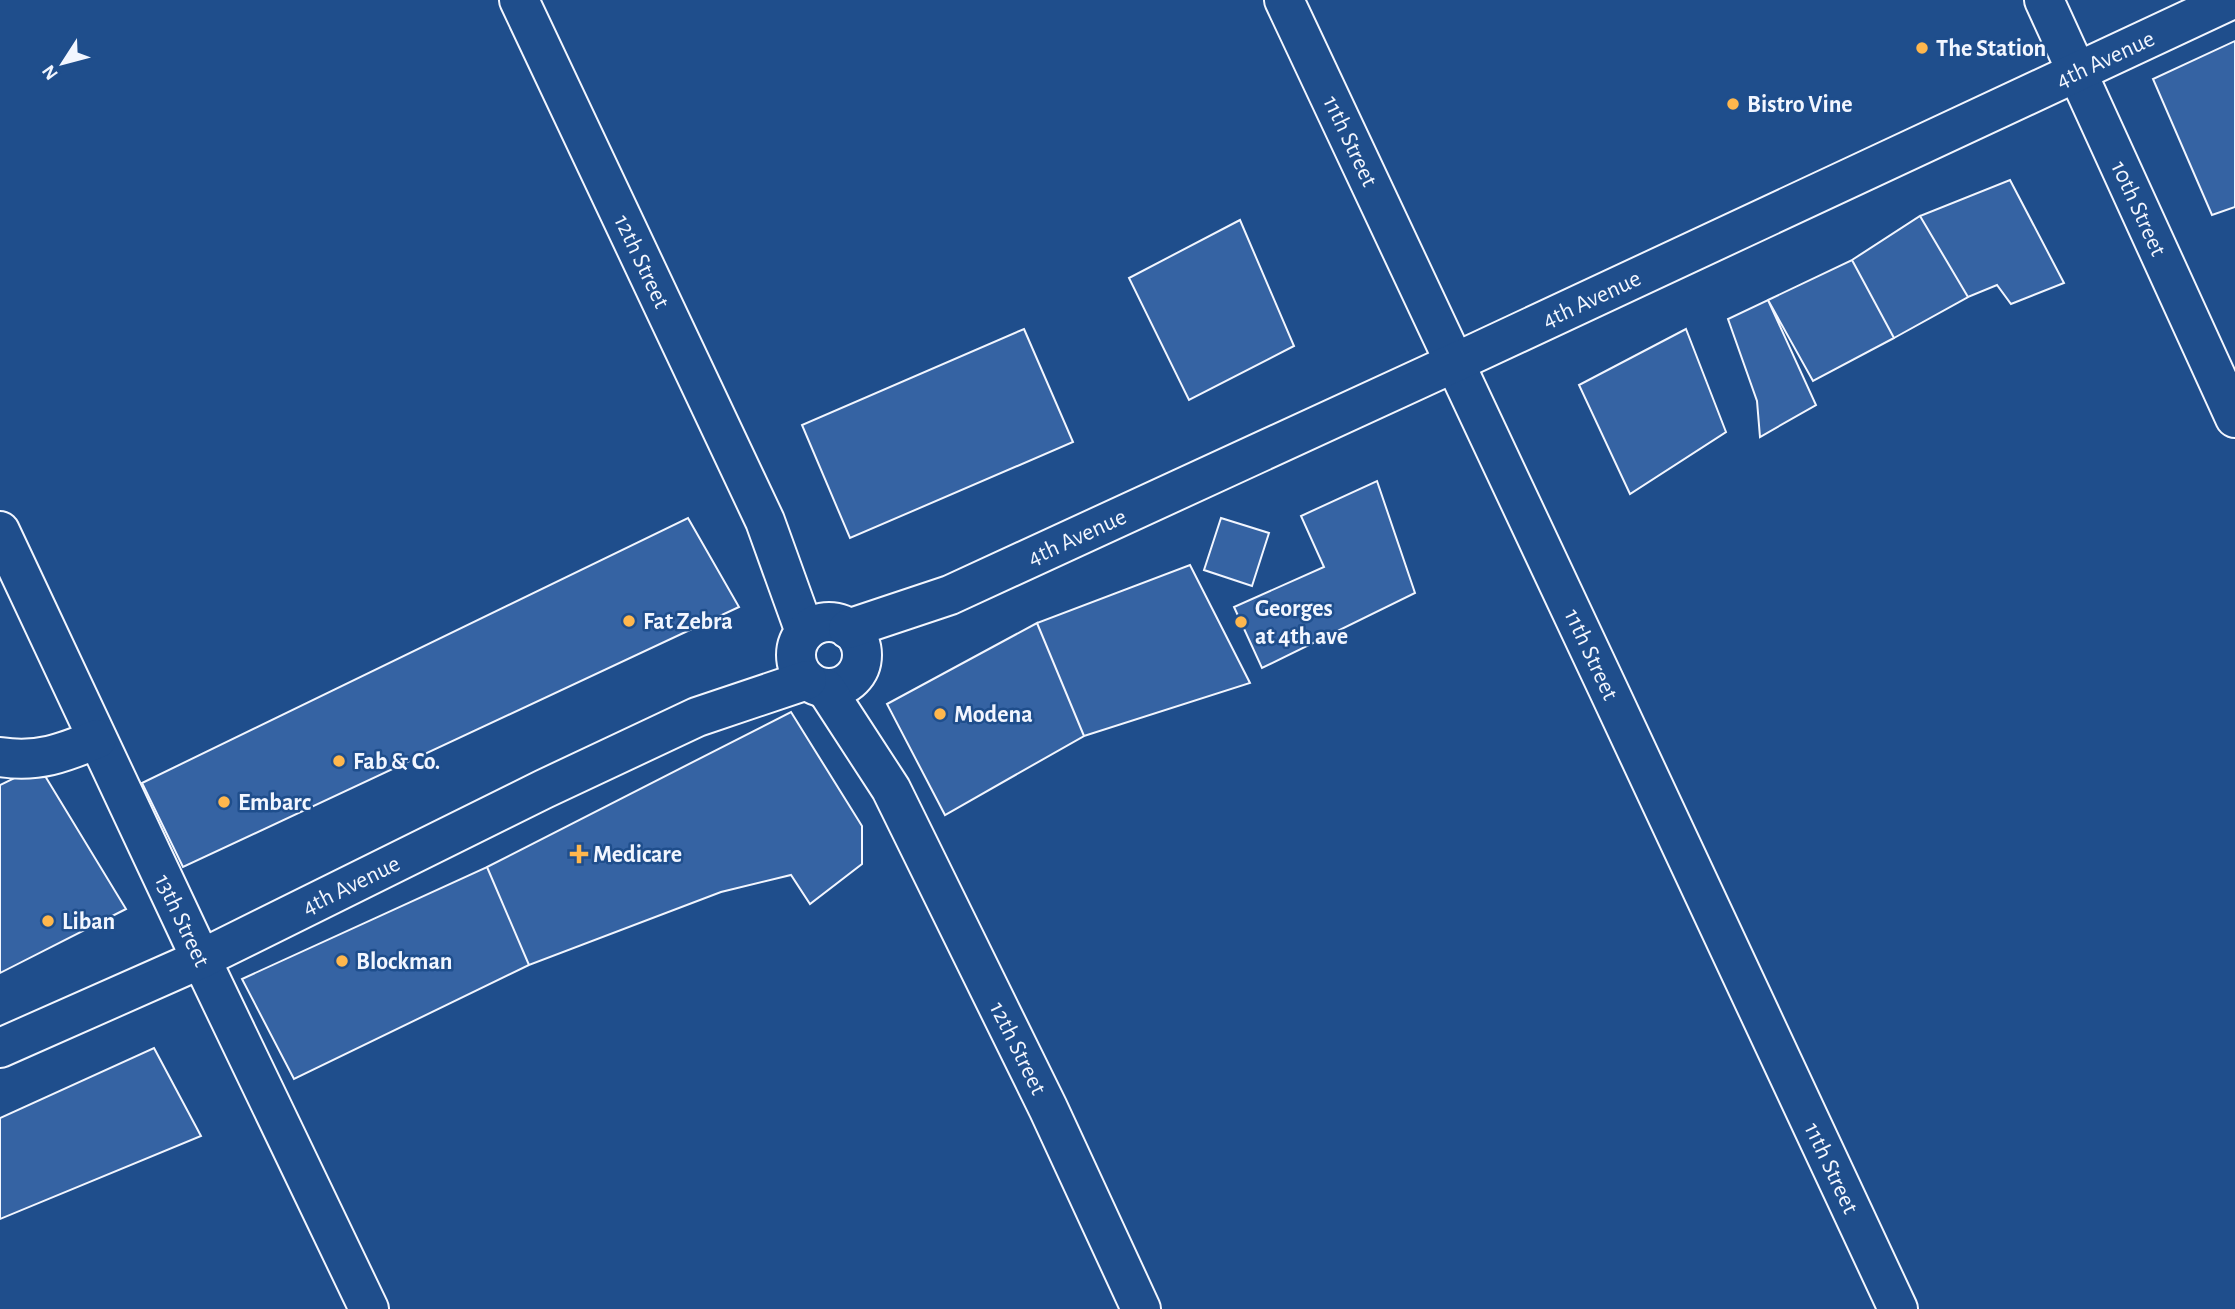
<svg xmlns="http://www.w3.org/2000/svg" width="2235" height="1309" font-family="'Alegreya Sans',sans-serif">
<style>
.building{fill:#3563a3;stroke:#f2f6ff;stroke-width:2}
.lines{fill:none;stroke-linecap:round;stroke-linejoin:round}
.minor-casing{stroke:#f2f6ff;stroke-width:42}
.minor{stroke:#1f4e8c;stroke-width:38}
.poi-dot{fill:#ffb74d;stroke:#1f4e8c;stroke-width:2.5}
.labels{text-anchor:middle;stroke-width:5;stroke-linejoin:round;paint-order:stroke}
.poi-label{font-size:24px;font-weight:bold;fill:#f2f6ff;stroke:#1f4e8c;text-anchor:start}
.street-label{font-size:24px;fill:#f2f6ff;stroke:#1f4e8c}
</style>
<rect width="100%" height="100%" fill="#1f4e8c"/>
<path class="building" d="M2235,41v166l-23,8 -59,-136z
M2010,180l54,103 -53,21 -14,-19 -29,12 -48,-81z
M1920,216l48,81 -74,41 -42,-78z
M1240,220l54,126 -105,54 -60,-122z
M1852,260l42,78 -81,43 -45,-81z
M1768,300l48,105 -56,32 -3,-36 -29,-82z
M1024,329l49,113 -223,96 -48,-113z
M1686,329l40,103 -96,62 -51,-109z
M1377,481l38,112 -153,75 -28,-61 90,-40 -23,-51z
M688,518l51,89 -556,260 -41,-84z
M1221,518l48,15 -17,53 -48,-16z
M1190,565l60,118 -166,53 -47,-113z
M1037,623l47,113 -139,79 -58,-111z
M791,712l71,114v38l-52,40 -19,-29 -70,17 -192,73 -42,-98z
M39,766l87,143 -126,64v-188z
M487,867l42,98 -235,114 -52,-100z
M154,1048l47,88 -201,83v-101z"/>
<g class="lines">
<g class="minor-casing">
<g id="minor">
<path id="s1" d="M519,0l246,521 40,111"/>
<path id="s2" d="M1284,0c207,435 409,873 614,1309"/>
<path id="s3" d="M2044,0l191,418"/>
<path id="s4" d="M0,531l201,428 168,350"/>
<circle cx="829" cy="655" r="33"/>
<path id="s5" d="M848,629l102,-34 506,-233 775,-362"/>
<path id="s6" d="M826,689l65,100 157,319 93,201"/>
<path d="M0,757c38,6 63,-4 97,-18"/>
<path id="s7" d="M0,1048l201,-89 343,-170 153,-72 110,-37"/>
</g>
</g>
<use href="#minor" class="minor"/>
</g>
<g class="poi-dot">
<circle cx="1922" cy="48" r="7"/>
<circle cx="1733" cy="104" r="7"/>
<circle cx="629" cy="621" r="7"/>
<circle cx="1241" cy="622" r="7"/>
<circle cx="940" cy="714" r="7"/>
<circle cx="339" cy="761" r="7"/>
<circle cx="224" cy="802" r="7"/>
<path d="M575.5 843.5h7v7h7v7h-7v7h-7v-7h-7v-7h7z"/>
<circle cx="48" cy="921" r="7"/>
<circle cx="342" cy="961" r="7"/>
</g>
<g class="labels">
<g class="poi-label">
<text x="1936" y="56">The Station</text>
<text x="1747" y="112">Bistro Vine</text>
<text x="1255" y="616">Georges<tspan x="1255" dy="28">at 4th ave</tspan></text>
<text x="643" y="629">Fat Zebra</text>
<text x="954" y="722">Modena</text>
<text x="353" y="769">Fab &amp; Co.</text>
<text x="238" y="810">Embarc</text>
<text x="593" y="862">Medicare</text>
<text x="62" y="929">Liban</text>
<text x="356" y="969">Blockman</text>
</g>
<g class="street-label">
<text dy="8" stroke="none"><textPath href="#s5" startOffset="1381">4th Avenue</textPath></text>
<text dy="8" stroke="none"><textPath href="#s2" startOffset="156">11th Street</textPath></text>
<text dy="8" stroke="none"><textPath href="#s3" startOffset="229">10th Street</textPath></text>
<text dy="8" stroke="none"><textPath href="#s1" startOffset="289">12th Street</textPath></text>
<text dy="8" stroke="none"><textPath href="#s5" startOffset="814">4th Avenue</textPath></text>
<text dy="8" stroke="none"><textPath href="#s5" startOffset="247">4th Avenue</textPath></text>
<text dy="8" stroke="none"><textPath href="#s2" startOffset="723">11th Street</textPath></text>
<text dy="8" stroke="none"><textPath href="#s7" startOffset="387">4th Avenue</textPath></text>
<text dy="8" stroke="none"><textPath href="#s4" startOffset="430">13th Street</textPath></text>
<text dy="8" stroke="none"><textPath href="#s6" startOffset="408">12th Street</textPath></text>
<text dy="8" stroke="none"><textPath href="#s2" startOffset="1290">11th Street</textPath></text>
</g>
</g>
<g transform="translate(63 63) rotate(234)" stroke="#1f4e8c" stroke-width="5" paint-order="stroke">
<path d="M0-5L12 26L0 18L-12 26Z" fill="#f2f6ff"/>
<text y="-10" font-size="19" font-weight="bold" text-anchor="middle" fill="#f2f6ff">N</text>
</g>
</svg>
